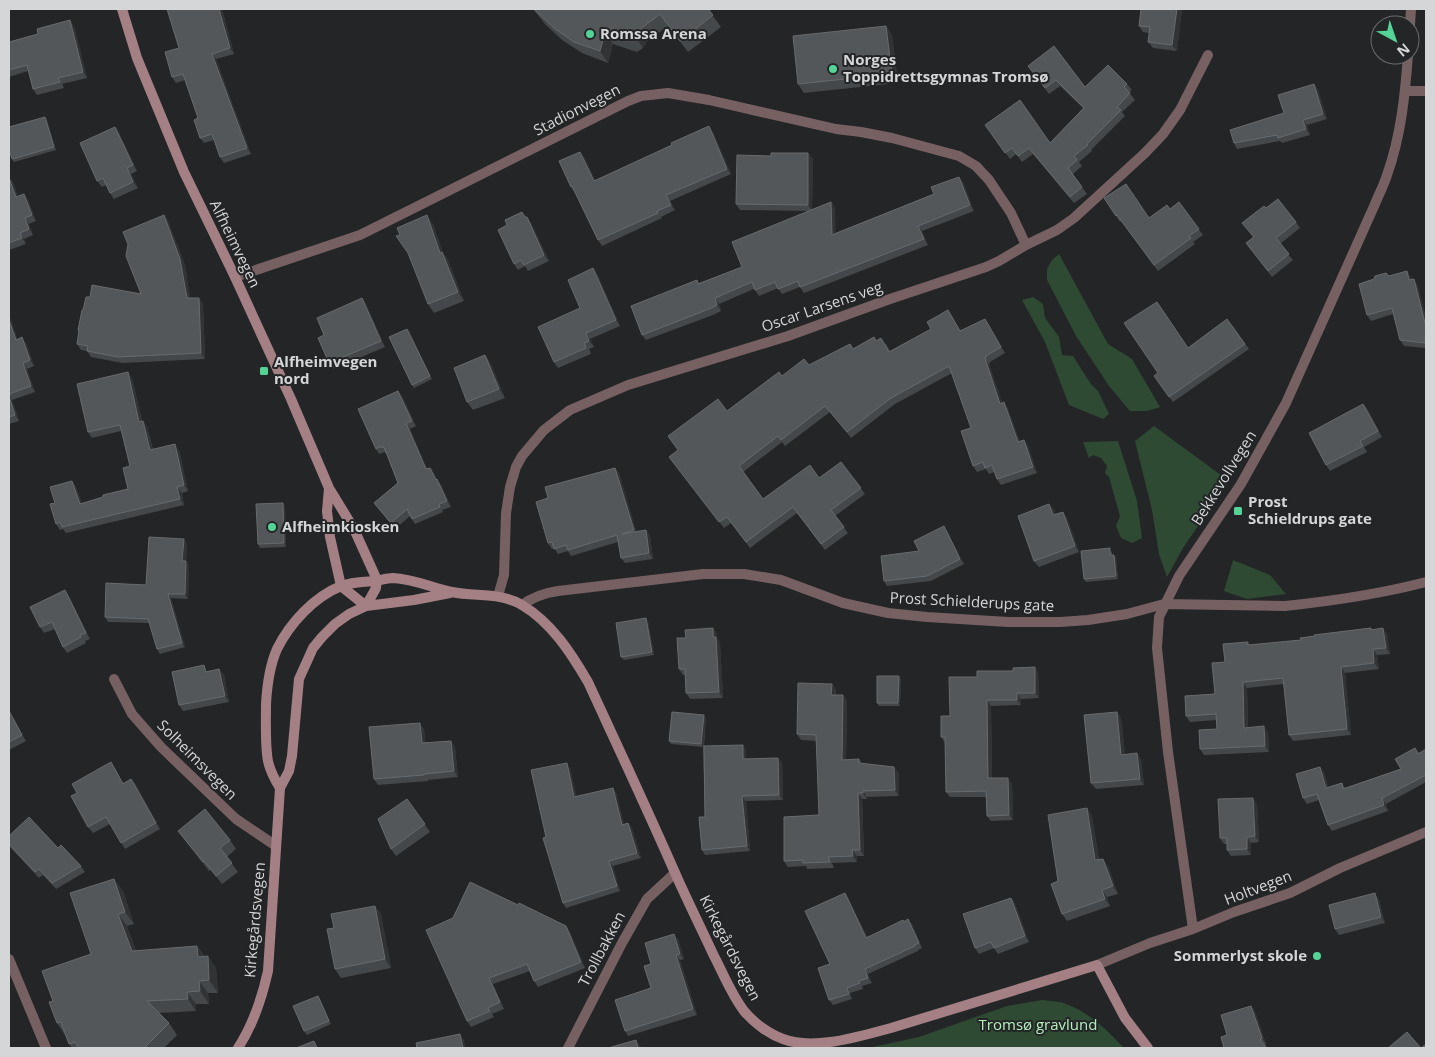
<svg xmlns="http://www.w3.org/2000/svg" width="1435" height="1057" font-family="'Open Sans',sans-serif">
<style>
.green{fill:#2f4a33}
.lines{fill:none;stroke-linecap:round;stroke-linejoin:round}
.street{stroke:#766062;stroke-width:10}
.secondary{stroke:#a48084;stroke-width:10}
.wall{fill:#45484a}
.shaded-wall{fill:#313335}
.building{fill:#545759;stroke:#686b6d}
.poi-dot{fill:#54d396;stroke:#232527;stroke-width:2}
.labels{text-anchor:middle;stroke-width:4;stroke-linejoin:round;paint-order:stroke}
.poi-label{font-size:15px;font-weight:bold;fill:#d4d6d7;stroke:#232527;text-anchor:start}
.street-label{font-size:15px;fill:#d4d6d7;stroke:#232527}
.park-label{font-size:15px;fill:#b3f0bc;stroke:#232527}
</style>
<rect width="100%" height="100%" fill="#232527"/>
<path class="green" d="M1059,254l49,90 24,15 28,48 -13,4h-17l-21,-25 -33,-50 -29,-56v-11l5,-9z
M1033,297l10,7 2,14 14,19 3,18 11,1 18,28 7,7 11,23 -6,5 -34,-14 -24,-63 -23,-42z
M1154,426l75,55 -46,67 -16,29 -8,-23 -7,-44 -17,-69z
M1118,441l19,60 5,37 -10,5 -11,-5 -5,-12 4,-10 -11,-39 -4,-4 2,-7 -6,-8 -8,-3 -4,3 -6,-16z
M1233,560l37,15 16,19 -39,5 -23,-8z
M1042,1000c8,1 17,1 24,4 23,8 42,27 58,44h-256l51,-11 88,-31z"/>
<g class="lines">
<path class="street" d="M1410,25l1,-16
M1405,91h21
M235,277l125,-42 268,-134 13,-5 27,-3 41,7 127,29 25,3 31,6 67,18 17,10 13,14 22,33 15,32
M498,596l6,-21 2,-62 4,-26 6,-20 6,-11 22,-26 26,-20 58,-25 160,-49 102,-37 96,-32 13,-6 27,-16 31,-15 17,-12 71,-65 18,-19 17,-24 28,-55
M522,605c11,-8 22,-12 36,-14l145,-17h41l37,6 62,23 45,10 39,4 81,5h52l28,-2 39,-6 37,-10 121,2c48,-5 95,-12 141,-24
M114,679l18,35 29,33 75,72 40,27
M1193,929l-25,-177 -11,-104 2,-31 20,-41 62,-92 45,-81 89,-199c4,-10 9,-19 12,-29 14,-39 18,-80 21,-120
M9,959l37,89
M1097,965l53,-22 43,-14 41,-17 56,-19 50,-25 86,-36
M568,1048l54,-105 25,-44 28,-26"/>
<path class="secondary" d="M122,9l15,49 47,114 51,105 56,122 38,89 25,41 23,51 -1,8 -10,18 -25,-20 -11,-49 -3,-26 2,-23
M280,788c-5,-8 -10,-17 -12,-27 -3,-15 -2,-41 -2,-57 1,-18 4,-39 11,-55 13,-26 37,-52 64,-63 11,-4 23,-4 34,-5 6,-1 12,-3 18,-3 21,1 40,10 59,14 24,5 48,0 70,13 30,18 49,48 66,77 30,65 60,129 88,193 12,27 25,53 37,79 10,19 18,40 31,57 10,12 25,23 39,28 31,12 77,-3 108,-11l206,-63 28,53 23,30
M238,1048c15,-23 24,-50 30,-77l12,-183 9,-17 3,-15 7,-77 14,-31 9,-11 13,-13 14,-10 17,-8 48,-6 36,-7"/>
</g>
<path class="wall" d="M222,9l12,45 -18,5 35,95 -27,9 -4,-6 -6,-17 -10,3 -4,-5 -2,-20 -13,-38 -9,3 -4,-6 7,-29z
M533,9h175l13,18 -33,25 -20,-26 -21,15 -4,7 -6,4 -24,-8 -5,19 -26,-10 -20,-13 -17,-16z
M1182,9l-5,42 -24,-3 -5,-6 1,-9 -6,-1 -4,-6z
M74,26l13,52 -25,6 2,4 -27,7 -4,-6 -5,-18 -19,6v-35z
M886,26l6,9 6,48 -94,10 -6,-9z
M1028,66l57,21 42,-3 5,6 -3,2 6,8 -13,12 3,4 -34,34 1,1 -13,11 3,4 -9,8 14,20 -13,9 -41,-49 -11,8 -6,-8 -6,5 -25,-34 65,18 33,-35 -23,-22 -11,8z
M1314,84l4,6 9,29 -20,6 3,10 -28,8 -2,-2 -43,8 -3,-6 50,-30z
M45,117l2,3 9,30 -42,12 -2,-3z
M115,127l4,6 18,38 -6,3 7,14 -24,11 -4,-6 -4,-8 -4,2 -5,-6z
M713,132l18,42 -61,27 5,9 -14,7 1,1 -60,28 -4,-6 -23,-47 -4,-6 13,-30 11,23z
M808,153l5,6 -1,50 19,-7 4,5v26l99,-39 25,-17 4,5 11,29 -52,20 6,14 -124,48 -4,-6 -18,7 -4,-6 -19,8 -5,-7 -35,15 2,7 -8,4 -67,25 -4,-5 55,-55 2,3 43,-16 66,-56 -68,-1 -4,-6 35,-48z
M9,177l4,5 5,15 10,3 8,21 -7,3 4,11 -9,4 2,5 -17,6z
M1104,198l45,20 21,-9 9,-7 24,33 -10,7 2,2 -37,27 -37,-50 -1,1z
M1266,208l30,14 4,6 -20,16 13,16 -21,17 -26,-34 7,-6 -11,-14z
M164,215l4,6 17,44 5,33h9l4,6 2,55 -83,4 -31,-6 -4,-6 -6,-1 -4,-6 2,-12 -1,-2 5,-20 7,-13 51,-3z
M526,217h1l4,6 18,38 -21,10 -3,-5 -7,4 -4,-6z
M433,224l10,29 5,7 16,41 -30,12 -6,-9z
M597,274l23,52 -30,13 4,8 -5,2 2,5 -33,14 -4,-6z
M1389,276l22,1 1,2 5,5 9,34v30l-22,-2 -4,-6 -7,-26 -22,7 -4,-6z
M362,298l4,6 19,43 -52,22 -4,-6 -5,-28z
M948,310l12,20 29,-5 16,28 -15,9v1l-1,1 13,39 6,6 12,33 4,-2 4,6 9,27 -36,12 -4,-6 -3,-7 -5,2 -3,-5 -9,3 -4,-6 -2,-38 -19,-55 -57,31 -44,34 -21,-26 -45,34 -3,-4 -39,30 20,27 56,-21 22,-16 24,32 -30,22 13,17 -23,17 -28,-37 -47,35 -19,-25 -7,5 -50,-65 53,-52 55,-35 95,-35 9,3 4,7 41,-22z
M9,314l8,25 9,4 8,23 -7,3 8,23 -23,8 7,21 -10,3z
M1227,319l22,30 -76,53 -19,-26 34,-28z
M407,329l25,50 -18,9 -2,-3z
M485,355l6,9 14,34 -32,12 -6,-8z
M132,378l10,43h1l4,6 6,22 26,1 9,41 -6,2 2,12 -118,28 -3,-4 -3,1 -4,-6 -1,-21 17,-22 4,6 6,17 46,-15 2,-23 -9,-35 -29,7 -4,-6z
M402,396l14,30 -6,3 17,40 3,-1 4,5 3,7 4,5 10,22 -9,3 1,2 -28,12 -5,-8 -15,13 -21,-26 24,-20 -11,-30 -1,1 -1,-2 -6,2 -3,-5z
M1363,404l5,6 14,27 -18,10 3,5 -37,19 -4,-6z
M615,468l4,5 17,59 10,-2 4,6 3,23 -28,4 -4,-5 -3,-16 -47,14 -3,-5 -10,3 -4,-6 -2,1 -4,-6v-45z
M1049,504l5,6 1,4 12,4 12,34 -40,15 -5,-6z
M285,506l1,41 -26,1 -2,-4z
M947,531l17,33 -33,17 -44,5 -3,-5 35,-30z
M184,539l3,5 -1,17 3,5 -1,33 -17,-1 14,49 -25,7 -3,-5 -7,-26 -42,-1 -3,-5 41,-32z
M1112,551v4l4,3 2,21 -32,3 -2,-3z
M69,596l21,43 -5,2 1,2 -19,10 -4,-6 -8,-18 -11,4 -4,-6z
M648,621l6,34 -30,5 -3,-3z
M713,628l4,6v4l3,5 3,55 -33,1 -4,-6 -1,-18h-2l-4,-6 7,-31z
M1371,628l1,2 15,4 3,20 -13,1 2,14 -34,4 6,62 -58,6 -4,-6 -5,-51 -37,4 1,39 20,5 1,20 -65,3 -4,-6 17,-20 -1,-9 -26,2 -4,-6 29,-22 10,-32 24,-17 52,-5z
M1035,667l3,6 1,25 -18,1v6l-30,1 1,72 20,6 1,36 -22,1 -4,-5 -1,-19h-36l-4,-5 -1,-49 -4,-6 9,-21 27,-39z
M219,669l5,6 5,27 -46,9 -4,-6 29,-34z
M899,676l2,3 -1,27h-21l-2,-3z
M832,684l4,6v5h7l4,6 -1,59 13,-1 3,5 37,9v23l-32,1v2h-5l2,57h-7v6l-25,1 2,5 -27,1 -1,-3 -18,1 -4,-6 35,-46 -2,-74 -16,-1 -4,-6z
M9,710l17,31 -17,9z
M1117,712l4,6 4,36 16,5 3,26 -48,4 -5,-6z
M704,715l2,4 -2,27 42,4v9l32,-1 4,5 1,37 -37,1 4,50 -45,4 -3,-5 3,-33 -2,-70 -32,-3 -2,-3z
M424,729l1,14 26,-2 4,6 3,30 -30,3v1l-50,4 -4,-6z
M1415,748l4,5 7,-4v33l-40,22 2,7 -56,20 -4,-6 -9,-25 -12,4 -4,-6 21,-26 4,15 14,-4 3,5 56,-19z
M115,768l8,15 8,-4 5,6 24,44 -35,20 -15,-25 -17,9 -5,-6z
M570,768l6,28 37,-8 3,5 8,32 4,-2 4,5 9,30 -28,8 7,25 -54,17 -3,-5 -17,-66z
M407,799l23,33 -34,24 -5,-7z
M1257,804l2,38 -8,1v12l-20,1 -4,-6v-6h-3l-4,-6z
M1087,808l5,8 7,44 9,6 10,28 -11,3 3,9 -43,15 -5,-7 -4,-33z
M178,831l52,9 6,9 -9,8 11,15 -16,12 -11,-14 -2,1z
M9,836l49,12 23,18 4,6 -29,17 -13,-14 -4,3 -30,-32z
M114,879l9,12 11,33 -7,2 9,25 61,-5 7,10 12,12 2,25h-10l1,11h-13v7l-37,2 10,10 8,12 -13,13h-92l-3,-4 -4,-9 -8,-12 -4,-22 38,-47z
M1375,893l4,7 6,23 -46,12 -4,-6z
M848,898l19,39 41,-18 4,5 10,24 -4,2v1l-50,23 4,9 -10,3 1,3 -13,4 2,6 -19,6 -4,-5 1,-36z
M1011,898l4,6 14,38 -31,12 -4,-6 -15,6 -4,-6z
M518,905l48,21 4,6 15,36 -47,19 -4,-6 -4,-10 -37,13 11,25 -12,5 2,3 -23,10 -4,-6z
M375,906l6,8 10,54 -50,10 -6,-9z
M678,939l6,20 -4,1 17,55 -69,21 -3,-5 26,-43v-24z
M320,999l11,25 -24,11 -3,-4z
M1251,1006l4,6 11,32 -1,2 -38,-11z"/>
<path class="shaded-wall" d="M219,9h3l12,45 -4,-6z
M1177,9h5l-5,42 -5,-6z
M70,20l4,6 13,52 -4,-6z
M886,26l6,9 6,48 -6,-9z
M639,30l8,11 -4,7 -8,-12z
M605,33l8,11 -5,19 -8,-12z
M212,54l4,5 35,95 -4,-6z
M1314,84l4,6 9,29 -4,-5z
M45,117l2,3 9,30 -2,-3z
M1303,120l4,5 3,10 -4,-6z
M709,126l4,6 18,42 -4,-5z
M115,127l4,6 18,38 -4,-6z
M580,152l4,5 14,29 -4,-5z
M808,153l5,6 -1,52 -4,-6z
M127,168l4,6 7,14 -5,-6z
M9,177l4,5 7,21 -4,-6z
M959,177l4,5 11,29 -4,-6z
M24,194l4,6 8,21 -4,-6z
M666,195l4,6 5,9 -4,-5z
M831,202l4,5 1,34 -4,-6z
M164,215l4,6 17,44 6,39 -4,-6z
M427,215l6,9 10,29 5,7 16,41 -6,-9 -18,-39z
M527,217l4,6 18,38 -5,-6z
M25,218l4,6 4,11 -4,-6z
M918,226l4,5 6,14 -4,-6z
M20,233l4,6 2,5 -4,-6z
M593,268l4,6 23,52 -4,-6z
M1407,271l4,6 2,8 -4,-5z
M1414,279l3,5 9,34v27l-1,-2z
M199,298l4,6 2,55 -4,-6z
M362,298l4,6 19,43 -4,-6z
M715,298l4,6 2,7 -4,-6z
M948,310l4,6 12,21 -4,-6z
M9,314l11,32 -4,-6 -7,-20z
M985,319l4,6 16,28 -4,-6z
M407,329l3,3 22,47 -2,-3z
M586,333l4,6 4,8 -5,-6z
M22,337l4,6 8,23 -4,-6z
M485,355l6,9 14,34 -6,-9z
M985,358l4,6 16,46 -5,-6z
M23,363l4,6 8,23 -4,-6z
M128,372l4,6 11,50 -4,-6z
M398,391l4,5 14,30 -4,-5z
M9,395l3,5 7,21 -4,-6z
M1004,402l4,7 14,39 -4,-6z
M1363,404l5,6 14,27 -4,-6z
M143,421l4,6 7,29 -4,-6z
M406,423l4,6 20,46 -4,-6z
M1024,440l4,6 9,27 -4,-6z
M175,444l4,6 9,41 -4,-6z
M430,468l4,5 5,13z
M615,468l4,5 19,63 -4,-6z
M437,479l4,6 10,22 -4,-6z
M72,481l4,6 8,23 -4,-6z
M177,487l5,6 2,12 -4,-6z
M283,503l2,3 1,41 -2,-4z
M1049,504l5,6 4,11 -5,-6z
M1063,512l4,6 12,34 -4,-6z
M944,526l3,5 17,33 -4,-5z
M646,530l4,6 3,23 -4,-6z
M184,539l3,5 -1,22 -4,-5z
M1114,555l2,3 2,21 -2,-3z
M186,561l3,5 -1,33 -3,-5z
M65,590l4,6 21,43 -4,-6z
M168,594l3,4 14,49 -3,-4z
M646,618l2,3 6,34 -2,-3z
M713,628l4,6v4l3,5 3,55 -4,-6z
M1383,628l4,6 3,20 -4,-6z
M1373,649l4,6 2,14 -5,-6z
M1035,667l3,6 1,25 -4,-5z
M1341,667l4,6 6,62 -4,-6z
M219,669l5,6 5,27 -4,-6z
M899,676l2,3 -1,27 -2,-3z
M1243,682l4,6 1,45 -4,-5z
M832,684l4,6 -1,11 -4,-6z
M1017,693l4,6v6l-4,-5z
M843,695l4,6 -1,65 -4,-6z
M987,700l4,6 1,78 -4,-6z
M9,710l17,31 -4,-6 -13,-24z
M1117,712l4,6 5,43 -5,-6z
M704,715l2,4 -3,28 -2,-3z
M420,723l4,6 2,20 -4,-6z
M1264,726l4,6 1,20 -4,-6z
M451,741l4,6 3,30 -4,-6z
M743,745l3,5v14l-3,-5z
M1137,753l4,6 3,26 -4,-6z
M778,758l4,5 1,37 -4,-5z
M567,763l3,5 8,34 -4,-5z
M894,767l5,6v23l-4,-6z
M1320,767l4,5 6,22 -4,-6z
M1008,778l4,6 1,36 -4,-5z
M131,779l5,6 24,44 -4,-6z
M613,788l3,5 9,37 -3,-5z
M863,791l4,6v2l-4,-6z
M858,793l4,6 2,57 -4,-6z
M742,796l4,5 4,50 -3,-5z
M1253,798l4,6 2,38 -4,-6z
M1382,798l4,6 2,7 -4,-6z
M1087,808l5,8 8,52 -5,-8z
M628,823l4,5 9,30 -4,-5z
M1247,837l4,6v12l-4,-6z
M852,850l5,6v6l-4,-6z
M1103,859l5,7 10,28 -5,-8z
M609,861l4,5 7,25 -3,-5z
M114,879l9,12 11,33 -9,-12z
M1102,890l5,7 3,9 -5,-7z
M845,893l3,5 21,45 -3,-5z
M1375,893l4,7 6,23 -4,-6z
M1011,898l4,6 14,38 -4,-6z
M375,906l6,8 10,54 -6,-9z
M118,914l9,12 13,37 -8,-12z
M908,919l4,5 10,24 -3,-5z
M566,926l4,6 15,36 -4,-6z
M674,934l4,5 6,20 -4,-5z
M197,946l8,13 -7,-2z
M676,955l4,5 17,55 -4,-6z
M208,956l8,12 2,25 -9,-13z
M865,969l3,5 4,9 -4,-5z
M489,978l4,6 11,25 -4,-7z
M199,981l9,12 1,11 -9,-13z
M847,988l3,5 2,6 -3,-5z
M187,992l9,12v7l-8,-12z
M318,996l2,3 11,25 -2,-3z
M1251,1006l4,6 11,32 -4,-6z
M460,1034l4,6 2,8h-3z
M636,1040l6,8h-4z"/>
<path class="building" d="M167,9h52l11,39 -18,6 35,94 -27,9 -8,-23 -12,4 -6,-18 4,-2 -15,-44 -11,3 -7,-25 14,-4z
M534,9h174l5,6 -33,26 -20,-27 -21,16 -4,6 -6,5 -24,-8 -5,18 -26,-9 -20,-14 -17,-16z
M1141,9h36l-5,36 -24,-3 2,-15 -11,-1z
M70,20l13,52 -25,6 2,4 -27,7 -6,-24 -18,5v-28l29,-8 -1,-5z
M886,26l6,48 -94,10 -5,-48z
M1054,46l31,41 23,-22 19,19 -3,3 6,6 -13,14 4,3 -34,34 1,1 -14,11 3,4 -9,8 14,19 -12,10 -41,-49 -11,8 -6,-8 -7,5 -20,-28 35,-25 30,43 34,-35 -28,-28 -11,8 -17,-22z
M1314,84l9,30 -20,6 3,9 -28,9 -1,-3 -43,8 -4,-13 54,-17 -6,-18z
M45,117l9,30 -42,12 -3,-10v-22z
M709,126l18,43 -61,26 5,10 -14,6 1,2 -60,27 -26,-54 -1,1 -12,-26 21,-9 14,29 78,-36 -1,-2z
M115,127l18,38 -6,3 6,14 -23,11 -7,-15 -6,3 -17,-38z
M771,153h37v52l-72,-1 1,-49 34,1z
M959,177l11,28 -52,21 6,13 -124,48 -2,-6 -20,8 -3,-7 -20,8 -3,-8 -37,16 2,7 -8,4 -67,26 -11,-29 66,-26 1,4 44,-17 -10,-25 99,-40 1,33 102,-41 -3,-7z
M9,178l7,19 8,-3 8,21 -7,3 4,11 -9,4 2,5 -13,5z
M1126,184l23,34 18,-13 3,4 9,-7 20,27 -10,7 2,2 -37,27 -37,-50 -1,1 -12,-18z
M1278,199l18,23 -20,16 13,16 -21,17 -22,-28 8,-6 -12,-14 22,-17 2,2z
M522,212l3,5h2l17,38 -20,10 -3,-5 -7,4 -16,-34 9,-5 -2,-5z
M164,215l16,44 7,39h12l2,55 -83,4 -31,-6 1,-5 -11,-2 2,-14h-1l4,-20h1l3,-13h4l2,-12 49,9 -15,-38 2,-12 -5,-12z
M427,215l13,38 2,-1 16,40 -30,12 -20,-51 -12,-17 4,-1 -3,-7z
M593,268l23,52 -30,13 3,8 -5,2 2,5 -32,14 -16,-35 42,-19 -12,-28z
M1407,271l2,9 5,-1 12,48 -1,16 -25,-3 -8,-32 -25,7 -8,-31 15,-5 1,-3 11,-3 3,3z
M362,298l19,43 -52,22 -11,-25 6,-3 -7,-17z
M1157,302l31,46 39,-29 18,25 -76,53 -15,-21 4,-3 -34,-50z
M948,310l12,21 25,-12 16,28 -15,9v1l-1,1 15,46 4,-2 14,40 6,-2 9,27 -36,12 -5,-14 -7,3 -2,-6 -10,4 -12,-35 10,-3 -22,-62 -58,32 -44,34 -22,-26 -44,34 -3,-4 -39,30 24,33 47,-34 9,13 22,-16 20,26 -30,22 13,17 -23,17 -28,-37 -47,35 -19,-25 -8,5 -50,-65 9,-7 -10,-14 50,-37 9,12 52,-39 3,4 22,-17 5,6 41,-21 3,5 21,-12 2,4 5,-3 8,14 42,-23 -4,-7z
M9,320l7,20 6,-3 8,23 -7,3 8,23 -22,8z
M407,329l23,47 -18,9 -23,-48z
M485,355l14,34 -32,13 -13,-34z
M128,372l11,50 4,-1 7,29 25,-6 9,41 -7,2 3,12 -118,28 -2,-5 -4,2 -6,-20 5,-1 -5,-16 22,-6 8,23 23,-7v-2l25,-6 -5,-21 7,-2 -10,-41 -32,7 -11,-48z
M398,391l14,30 -6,2 20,46 4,-1 6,12 1,-1 10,22 -8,3 1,3 -28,12 -5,-10 -16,14 -17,-20 24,-20 -14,-36 -2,1 -1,-2 -5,3 -18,-40z
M9,396l6,19 -6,2z
M1363,404l15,27 -18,10 3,5 -37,19 -17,-32z
M615,468l19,62 -12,4 24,-4 3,23 -28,5 -4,-23 -49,15 -2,-5 -12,4 -2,-7 -4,1 -12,-41 12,-4 -3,-11z
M283,503l1,40 -26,1 -2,-40z
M1049,504l4,11 10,-3 12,34 -41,15 -16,-45z
M944,526l16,33 -33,17 -43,5 -3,-25 38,-5 -5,-10z
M149,537l35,2 -2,22h4l-1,33h-17l14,49 -25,6 -9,-30 -43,-2 1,-34 40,2z
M1110,548v7h4l2,21 -32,3 -3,-28z
M65,590l21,43 -6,2 1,2 -18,10 -11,-25 -12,5 -10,-20z
M646,618l6,34 -31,5 -5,-34z
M713,628v9h3l3,55 -33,1 -1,-24h-6l-2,-31h9l-1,-8z
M1371,628v2l12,-2 3,20 -13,1 1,14 -33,4 6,62 -58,6 -6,-57 -40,4 1,46 20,-2 1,20 -65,3 -1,-19 18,-1 -1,-15 -30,2 -1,-20 30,-2 -3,-31 13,-1 -2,-18 25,-2v3l53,-5 -1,-2 15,-2 -1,-1z
M204,665l2,7 13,-3 6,27 -46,9 -7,-33z
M1035,667v26h-18v7h-30l1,78h20l1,37 -22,1 -1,-25 -40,1 -1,-55h-4v-21h9l-1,-39h28v-6h36v-3z
M877,676h22l-1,27h-21z
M798,683l34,1 -1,11h12l-1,65 17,-1v4l35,4 1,23 -32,1v2h-5l2,57h-8l1,6 -25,1 2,5 -27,1v-3l-19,1v-44l35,-2 -3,-80 -19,-1z
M9,711l13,24 -13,7z
M672,712l32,3 -3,29 -32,-3z
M1117,712l4,43 16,-2 3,26 -49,4 -7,-68z
M420,723l2,20 29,-2 3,30 -30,3v1l-50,4 -5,-52z
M743,745v14l35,-1 1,37 -37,1 5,50 -45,4 -3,-33h6l-1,-71z
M1415,748l3,6 8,-5v26l-44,23 2,7 -56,20 -11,-31 -14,4 -7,-24 24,-7 6,21 16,-5 1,6 58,-20 -6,-10z
M111,762l12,22 8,-5 25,44 -35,20 -15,-26 -18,10 -17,-31 6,-3 -5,-9z
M567,763l7,34 39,-9 9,37 6,-2 9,30 -28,8 8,25 -54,17 -20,-65 3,-1 -15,-67z
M1253,798l2,38 -8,1v12l-20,1v-12h-7l-2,-39z
M407,799l18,25 -34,25 -13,-30z
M1087,808l8,52 8,-1 10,27 -11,4 3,9 -43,15 -11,-30 7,-3 -10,-66z
M205,809l25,31 -10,8 12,15 -16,13 -12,-15 -1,1 -25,-31z
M29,817l29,31 3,-3 20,21 -29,17 -13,-14 -4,3 -26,-28v-8z
M114,879l11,33 -7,2 14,37 65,-5 1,11 10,-1 1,24 -10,1 1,10 -13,1 1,7 -41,2 22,22 -25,25h-65l-4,-6 -6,2 -8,-22 -4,1 -8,-21 4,-1 -11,-30 49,-17 -21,-61z
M470,882l48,23 1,-2 47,23 15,36 -47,19 -7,-17 -38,14 11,24 -12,6 2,3 -23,10 -41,-91 27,-12z
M845,893l21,45 37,-18 1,2 4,-3 11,24 -5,2 1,1 -50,23 3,9 -9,3 1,2 -13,5 2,6 -20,6 -11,-32 12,-4 -25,-53z
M1375,893l6,24 -46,12 -6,-24z
M1011,898l14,38 -31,12 -3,-6 -16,6 -12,-34z
M375,906l10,53 -50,10 -8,-40 7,-1 -3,-14z
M674,934l6,20 -4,1 17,54 -68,22 -10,-31 36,-12 -7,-22 7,-2 -6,-21z
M318,996l11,25 -25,10 -11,-25z
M1251,1006l11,32 -2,2 7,8h-43l-3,-11 6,-2 -6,-20z
M1407,1032l14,16 5,-4v4h-38z
M460,1034l3,14h-46l-1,-5z
M636,1040l2,8h-30z
M314,1041l3,7h-21z"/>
<g class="poi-dot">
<circle cx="590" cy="34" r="5"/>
<circle cx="833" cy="69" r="5"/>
<rect x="259" y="366" width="10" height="10" rx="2.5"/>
<rect x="1233" y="506" width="10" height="10" rx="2.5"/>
<circle cx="272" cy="527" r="5"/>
<circle cx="1317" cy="956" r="5"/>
</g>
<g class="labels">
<g class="poi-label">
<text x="600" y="39">Romssa Arena</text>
<text x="843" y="65">Norges<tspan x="843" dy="17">Toppidrettsgymnas Tromsø</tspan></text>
<text x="274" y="367">Alfheimvegen<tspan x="274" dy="17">nord</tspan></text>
<text x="1248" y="507">Prost<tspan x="1248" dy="17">Schieldrups gate</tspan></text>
<text x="282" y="532">Alfheimkiosken</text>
<text x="1307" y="961" text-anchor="end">Sommerlyst skole</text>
</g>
<g class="street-label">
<text transform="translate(577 110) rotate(-27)" y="5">Stadionvegen</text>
<text transform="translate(235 244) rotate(64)" y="5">Alfheimvegen</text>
<text transform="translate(822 307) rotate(-19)" y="5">Oscar Larsens veg</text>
<text transform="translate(1224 478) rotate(-58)" y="5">Bekkevollvegen</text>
<text transform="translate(972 602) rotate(3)" y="5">Prost Schielderups gate</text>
<text transform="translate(197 760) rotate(45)" y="5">Solheimsvegen</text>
<text transform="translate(1258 888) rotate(-21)" y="5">Holtvegen</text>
<text transform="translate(255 920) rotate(-85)" y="5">Kirkegårdsvegen</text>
<text transform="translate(730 948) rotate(63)" y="5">Kirkegårdsvegen</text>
<text transform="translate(602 949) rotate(-62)" y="5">Trollbakken</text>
</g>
<g class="park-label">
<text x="1038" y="1030">Tromsø gravlund</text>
</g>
</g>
<rect width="1435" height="1057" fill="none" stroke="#d4d6d7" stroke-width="20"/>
<g transform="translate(1395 40) rotate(140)"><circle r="24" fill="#232527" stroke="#6a6c6d"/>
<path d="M0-4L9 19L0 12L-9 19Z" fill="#54d396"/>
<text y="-8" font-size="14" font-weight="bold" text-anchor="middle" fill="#d4d6d7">N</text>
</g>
</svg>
